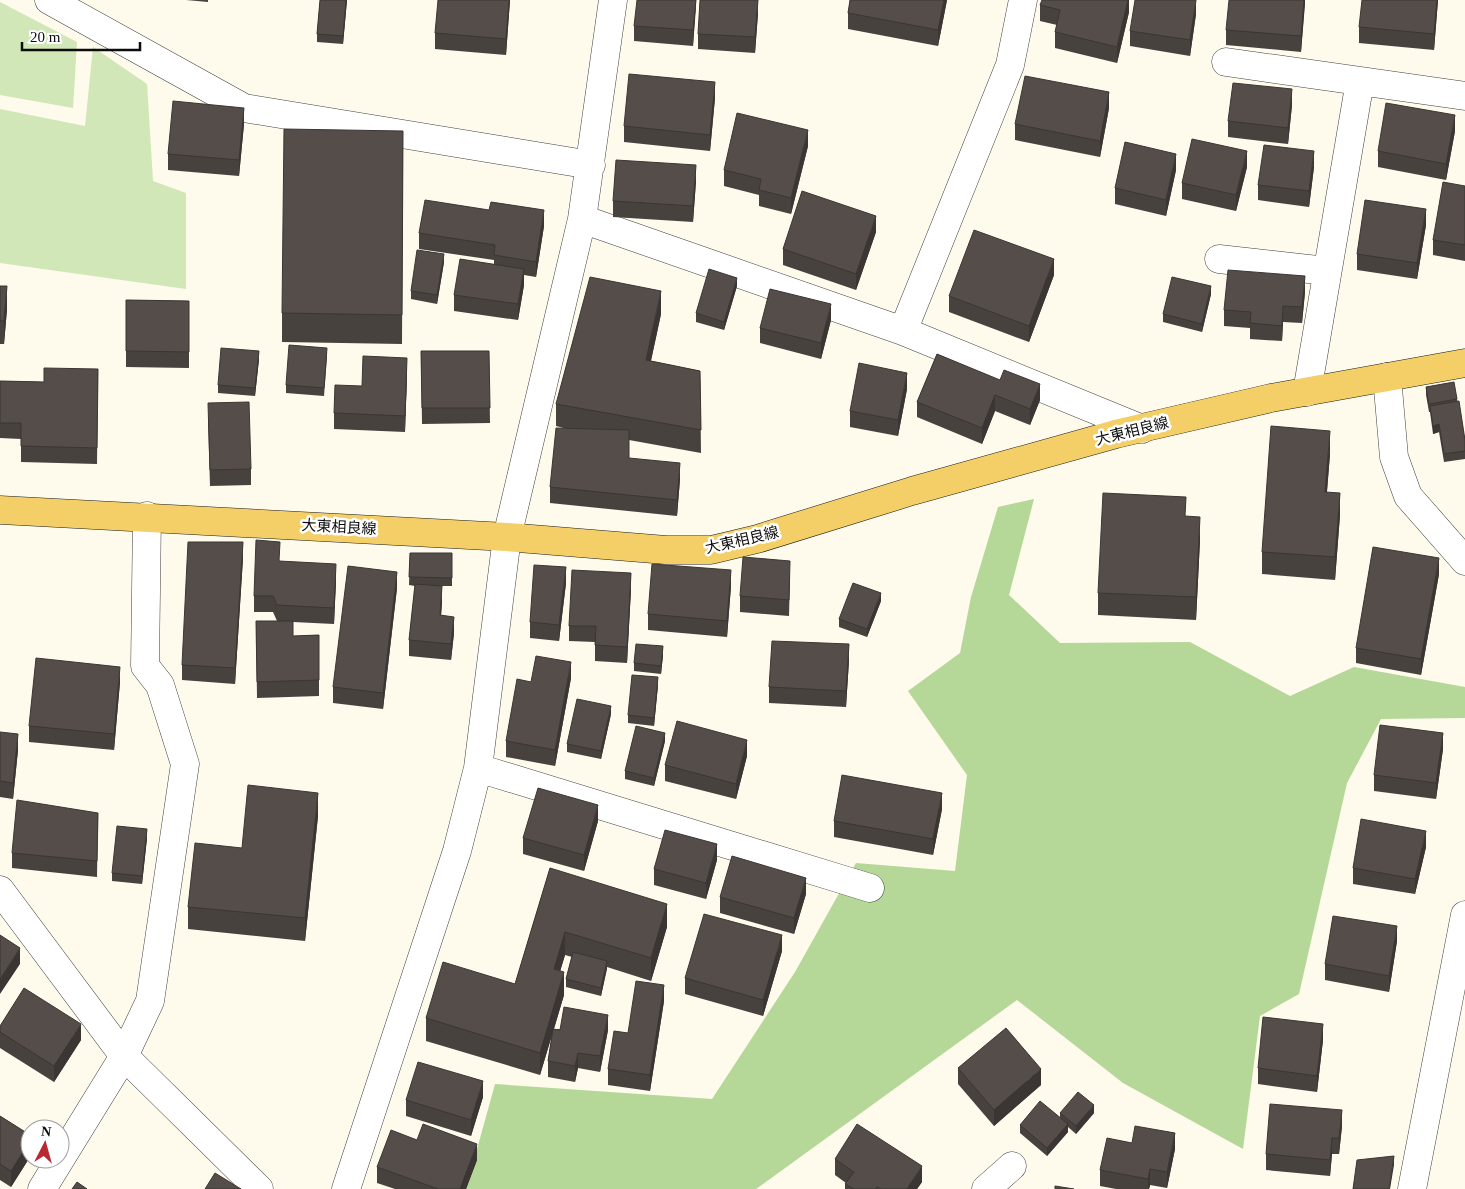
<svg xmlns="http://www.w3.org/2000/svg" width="1465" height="1189" font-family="'Times New Roman','Noto Sans JP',serif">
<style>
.green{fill:#d1e7b7}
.forest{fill:#b5d797}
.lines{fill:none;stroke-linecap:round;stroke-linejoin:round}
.minor-casing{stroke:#3f3f3f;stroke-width:29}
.major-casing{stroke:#1d1d1d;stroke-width:29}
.minor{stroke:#fff;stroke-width:28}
.major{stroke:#f4ce66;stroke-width:28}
.wall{fill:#48423f}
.shaded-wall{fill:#3b3633}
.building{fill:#544d49;stroke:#3b3633}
.labels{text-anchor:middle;stroke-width:5;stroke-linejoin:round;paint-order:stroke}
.street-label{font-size:15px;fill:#0c0c0c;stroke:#fff}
</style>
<rect width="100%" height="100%" fill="#fefaec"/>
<path class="green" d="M0,2l77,40 -4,66 -73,-13z
M93,47l54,37 6,97 33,12v96l-186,-26v-154l85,17z"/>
<path class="forest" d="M1034,499l-25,96 51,48 130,-1 100,54 64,-29 111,20v31l-84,1 -34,64 -48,211 -39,22 -17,133 -120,-66 -106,-83 -261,189h-290l29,-105 217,15 83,-127 61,-109 99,8 12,-96 -59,-84 52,-38 11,-56 27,-90z"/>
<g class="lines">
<g class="minor-casing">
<path id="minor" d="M49,0l195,108 347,57
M1226,62l239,34
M582,219l321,112 239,98
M1219,259l108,12
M903,331l107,-266 13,-65
M1387,377l7,80 14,39 57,65
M1307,392l53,-311
M478,768l392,120
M0,890l124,166 135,133
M42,1189l82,-133 26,-55 35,-237 -25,-79 -15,-19 2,-150
M346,1189l111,-338 21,-83 29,-231 75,-318 31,-219
M986,1189l26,-23
M1412,1189l53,-274"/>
</g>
<g class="major-casing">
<path id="major" d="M0,510l507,27 159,13h45l46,-11 155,-48 204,-57 155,-36 194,-35"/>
</g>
<use href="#minor" class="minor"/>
<use href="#major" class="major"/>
</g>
<path class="wall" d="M186,0h22v2z
M320,0h27l-4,44 -26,-2v-8z
M510,0l-4,55 -71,-6v-16z
M696,0l-3,46 -59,-5v-15z
M850,0h97l-9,46 -90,-17v-16z
M1129,0v12l-12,51 -62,-15v-16l2,-7 -17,-4v-16z
M1305,0l-4,52 -75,-7v-15z
M1438,0l-4,50 -75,-7v-16z
M758,13l-3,40 -57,-4v-15z
M1196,14l-6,42 -60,-10v-15z
M715,98l-5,53 -86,-9v-16z
M1292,105l-4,39 -60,-7v-16z
M1109,108l-9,49 -85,-17v-16z
M244,124l-5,52 -71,-6v-16z
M403,131l-1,213 -120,-2v-29z
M1455,131l-9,49 -68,-13v-16z
M808,146l-17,68 -32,-8v-11l-35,-9v-16z
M1247,167l-11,44 -54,-12v-16z
M1314,167l-5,40 -51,-7v-15z
M1176,170l-10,46 -51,-12v-16z
M696,181l-3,41 -80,-5v-16z
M1465,186v75l-32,-6v-15z
M1426,225l-9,54 -60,-9v-16z
M544,226l-8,51 -12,-2v10l-6,35 -64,-9v-16l40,-31v-4l-75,-11v-16z
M876,232l-20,58 -73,-25v-16z
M444,262l-7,42 -26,-5v-8z
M1054,275l-25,67 -80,-30v-16z
M0,286l7,23 -3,35h-4z
M737,286l-13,44 -28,-8v-9z
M1305,292l-3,31 -19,-1 -1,19 -32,-2v-11l-26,-2v-16z
M1211,294l-9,38 -39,-10v-8z
M126,300l63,1v67l-63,-1z
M661,314l-10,47 49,10 1,82 -72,-13v18l51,21 -3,37 -127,-13v-16l17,-58 -11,-3v-22z
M831,320l-10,39 -61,-16v-15z
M421,351h68l1,72 -68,1z
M937,354l103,46 -10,25 -35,-14 -13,33 -65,-27v-15z
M327,356l-3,40 -38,-3v-8z
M259,359l-4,37 -37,-3v-8z
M98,369l-1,95 -76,-2v-23l-21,-1v-57l44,1z
M407,374l-2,58 -71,-3v-16z
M1426,387l31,12 8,41v19l-21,3 -5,-30 -6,2 -3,-22h-1l-3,-17z
M907,389l-9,47 -48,-9v-16z
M208,419l43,50v16l-41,1z
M1330,454l-3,38 13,23 -5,65 -73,-6v-22z
M1186,516l14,24 -4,80 -98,-5v-22z
M410,553h42v33h-14l4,16 -1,13 13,18 -3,27 -42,-4v-16l6,-54 -6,-1z
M243,558l-8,126 -53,-4v-15z
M280,561l56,19 -2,44 -41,-2v14l26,-1v61l-62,2 -1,-77h21l-4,-9h-19v-16z
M1439,574l-18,101 -65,-12v-15z
M790,576l-1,40 -49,-4v-16z
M566,583l-7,58 -29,-3v-16z
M731,586l-4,51 -79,-7v-16z
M397,588l-14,121 -50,-6v-16z
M631,589l-4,74 -32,-2v-19l-26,-1v-15z
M881,601l-14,36 -28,-10v-8z
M663,655l-2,19 -27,-3v-8z
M849,660l-3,47 -77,-4v-16z
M571,678l-16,88 -49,-9v-16l25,-59z
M120,682l-6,68 -85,-8v-16z
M658,685l-4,41 -26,-3v-8z
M611,714l-10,45 -34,-7v-8z
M0,732l18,18 -5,49 -13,-2z
M665,741l-11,45 -29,-7v-8z
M1443,749l-7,50 -62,-8v-16z
M747,756l-11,43 -71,-18v-16z
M942,809l-9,46 -99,-18v-16z
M98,813l-1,64 -85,-9v-15z
M318,816l-13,125 -117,-12v-22l54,-59z
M598,821l-14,50 -61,-17v-16z
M147,838l-5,46 -30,-3v-8z
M1426,847l-11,47 -62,-10v-16z
M717,860l-11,39 -52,-14v-16z
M550,868l117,59 -16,54 -44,-14 -6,29 -35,-9v-8l6,-22 -7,-2 -5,16 4,24 -10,34 54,1 -8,42 -22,-4 -3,14 -27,-5v-16l4,-26 -12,40 -114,-34v-23l89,-34z
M806,894l-12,40 -74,-21v-16z
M1397,941l-8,51 -64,-12v-16z
M782,951l-19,65 -78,-22v-16z
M664,1001l-14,90 -42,-6v-16l20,-36z
M0,1026l81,14 -27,42 -54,-34z
M1323,1040l-6,52 -59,-8v-16z
M958,1068l83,17 -47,41 -36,-42z
M483,1097l-12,39 -65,-20v-16z
M1060,1113h34l-18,21 -8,-7v5l-21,24 -27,-23v-8l40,-7z
M0,1116l30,19v22l-19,30 -11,-7z
M1342,1126l-3,28h-7l-2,22 -64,-6v-16z
M417,1140l60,20 -11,29h-71l-18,-6v-16z
M1175,1149l-8,39 -17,-3 -1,4h-33l-16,-3v-16z
M835,1159l87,23 -5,7h-72v-5l1,-1 -11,-8z"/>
<path class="shaded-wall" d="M346,0h1l-4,44v-8z
M509,0h1l-4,55v-16z
M696,0v7l-3,39v-16z
M758,0v13l-3,40v-16z
M944,0h3l-9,46v-16z
M1128,0h1v12l-12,51v-16z
M1196,0v14l-6,42v-16z
M1304,0h1v4l-4,48v-16z
M1437,0h1l-4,50v-16z
M715,82v16l-5,53v-16z
M1292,89v16l-4,39v-16z
M1109,92v16l-9,49v-16z
M244,108v16l-5,52v-16z
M1455,115v16l-9,49v-16z
M808,130v16l-17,68v-16z
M1247,151v16l-11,44v-16z
M1314,151v16l-5,40v-16z
M1176,154v16l-10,46v-16z
M696,165v16l-3,41v-16z
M1426,209v16l-9,54v-16z
M544,210v16l-8,51v-15z
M876,216v16l-20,58v-16z
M444,254v8l-7,42v-9z
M1054,259v16l-25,67v-16z
M524,269v16l-6,35v-16z
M1305,276v16l-3,31v-16z
M737,278v8l-13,44v-8z
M7,286v23l-3,35v-23z
M1211,286v8l-9,38v-8z
M661,291v23l-15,69v-23z
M831,304v16l-10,39v-16z
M1283,306v16l-1,19v-15z
M259,351v8l-4,37v-8z
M407,358v16l-2,58v-16z
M907,373v16l-9,47v-16z
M1040,384v16l-10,25v-16z
M995,395v16l-13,33v-16z
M1439,424v8l-6,2v-8z
M1330,431v23l-5,60v-22z
M680,463v16l-3,37v-16z
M1340,493v22l-5,65v-23z
M1200,517v23l-4,80v-23z
M243,542v16l-8,126v-16z
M1439,558v16l-18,101v-16z
M336,564v16l-2,44v-16z
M566,567v16l-7,58v-16z
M731,570v16l-4,51v-16z
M397,572v16l-14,121v-16z
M631,573v16l-4,74v-16z
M442,586v16l-2,29v-16z
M881,593v8l-14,36v-8z
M454,617v16l-3,27v-16z
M849,644v16l-3,47v-16z
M663,646v9l-2,19v-8z
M571,662v16l-16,88v-16z
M120,667v15l-6,68v-16z
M658,677v8l-4,41v-8z
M611,706v8l-10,45v-8z
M665,733v8l-11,45v-8z
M1443,733v16l-7,50v-16z
M18,734v16l-5,49v-16z
M747,740v16l-11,43v-15z
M318,793v23l-13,125v-23z
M942,793v16l-9,46v-16z
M598,805v16l-14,50v-16z
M147,829v9l-5,46v-8z
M1426,831v16l-11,47v-15z
M717,844v16l-11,39v-16z
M806,878v16l-12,40v-16z
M667,904v23l-16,54v-23z
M1397,926v15l-8,51v-16z
M565,932v23l-11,37v-23z
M782,935v16l-19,65v-16z
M20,948v16l-20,30v-15z
M607,961v8l-6,27v-8z
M564,972v23l-24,80v-22z
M664,985v16l-14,90v-16z
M608,1015v15l-8,42v-16z
M81,1024v16l-27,42v-16z
M1323,1024v16l-6,52v-16z
M578,1053v15l-3,14v-16z
M1041,1069v16l-47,41v-16z
M483,1081v16l-12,39v-16z
M1094,1105v8l-18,21v-8z
M1342,1110v16l-3,28v-16z
M1068,1124v8l-21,24v-8z
M1175,1133v16l-8,39v-16z
M1332,1138v16l-2,22v-16z
M30,1141v16l-19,30v-16z
M477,1144v16l-11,29h-6z
M1394,1156v9l-4,24h-1z
M922,1166v16l-5,7h-10z
M1150,1169v16l-1,4h-1v-10z"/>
<path class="building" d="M320,0h26l-3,36 -26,-2z
M438,0h71l-3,39 -71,-6z
M637,0h59l-3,30 -59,-4z
M700,0h58l-3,37 -57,-3z
M850,0h94l-6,30 -90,-17z
M1042,0h86l-11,47 -62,-15 5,-22 -20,-5z
M1135,0h61l-6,40 -60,-9z
M1229,0h75l-3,36 -75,-6z
M1362,0h75l-3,34 -75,-7z
M629,74l86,8 -5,53 -86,-9z
M1025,76l84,16 -9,49 -85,-17z
M1233,83l59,6 -4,39 -60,-7z
M173,101l71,7 -5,52 -71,-6z
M1386,103l69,12 -9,49 -68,-13z
M737,113l71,17 -17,68 -32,-8 2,-11 -37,-9z
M284,129l119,2 -1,184 -120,-2z
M1192,139l55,12 -11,44 -54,-12z
M1125,142l51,12 -10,46 -51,-12z
M1264,145l50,6 -5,40 -51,-6z
M616,160l80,5 -3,41 -80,-5z
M1443,182l22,4v59l-32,-5z
M802,191l74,25 -20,58 -73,-25z
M425,200l64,10 2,-8 53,8 -8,52 -42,-7 1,-10 -76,-12z
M1365,200l61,9 -9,54 -60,-9z
M974,230l80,29 -25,67 -80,-30z
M417,250l27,4 -7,41 -26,-4z
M460,259l64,10 -6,35 -64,-9z
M709,269l28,9 -13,44 -28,-9z
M1228,270l77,6 -3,31 -19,-1 -1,20 -32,-3 1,-11 -27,-2z
M590,277l71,14 -15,69 54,11 1,59 -145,-26z
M1172,277l39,9 -9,38 -39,-10z
M0,286h7l-3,35h-4z
M770,289l61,15 -10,39 -61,-15z
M126,300l63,1v51l-63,-1z
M289,345l38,3 -3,40 -38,-3z
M221,348l38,3 -4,37 -37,-3z
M421,351h68l1,57h-68z
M937,354l63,26 4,-10 36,14 -10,25 -35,-14 -13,33 -65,-26z
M363,356l44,2 -2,58 -71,-3 1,-28 27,1z
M859,363l48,10 -9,47 -48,-9z
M44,368l54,1 -1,79 -76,-2v-23h-21v-42l44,1z
M1454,382l3,17 -28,5 -3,-17z
M1459,401l6,39v11l-21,3 -5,-30 -6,2 -3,-20z
M249,402l2,67 -41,1 -2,-67z
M1271,426l59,5 -5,61 15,1 -5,64 -73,-5z
M556,428l73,2v28l51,5 -3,37 -127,-13z
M1103,493l83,4 -1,19 15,1 -4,80 -98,-4z
M256,540l24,2 -1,19 57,3 -2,44 -57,-3 -4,-9h-19z
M188,542h55l-8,126 -53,-3z
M1373,547l66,11 -18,101 -65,-11z
M410,553h42v25l-43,-1z
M743,557l47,4 -1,39 -49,-4z
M652,564l79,6 -4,51 -79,-7z
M534,565l32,2 -7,58 -29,-3z
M348,566l49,6 -14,121 -50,-6z
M572,570l59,3 -4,74 -32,-2 1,-19h-27z
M853,583l28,10 -14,36 -28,-10z
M415,584l27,2 -2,29 14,2 -3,27 -42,-4z
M256,621h37v15l26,-1v45l-62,2z
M772,641l77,3 -3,47 -77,-4z
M636,644l27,2 -2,20 -27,-3z
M536,656l35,6 -16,88 -49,-9 11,-62 14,3z
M36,658l84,9 -6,67 -85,-8z
M632,675l26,2 -4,41 -26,-3z
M577,699l34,7 -10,45 -34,-7z
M677,721l70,19 -11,44 -71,-19z
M1380,725l63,8 -7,50 -62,-8z
M636,726l29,7 -11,45 -29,-7z
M0,732l18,2 -5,49 -13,-2z
M842,775l100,18 -9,46 -99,-18z
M248,785l70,8 -13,125 -117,-11 7,-64 47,5z
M538,788l60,17 -14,50 -61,-17z
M17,800l81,13 -1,48 -85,-8z
M1361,819l65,12 -11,48 -62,-11z
M117,826l30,3 -5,47 -30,-3z
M665,830l52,14 -11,39 -52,-14z
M732,856l74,22 -12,40 -74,-21z
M550,868l117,36 -16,54 -86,-26 -11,37 10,3 -24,81 -114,-35 17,-56 72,22z
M704,914l78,21 -19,65 -78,-22z
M1333,916l64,10 -8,50 -64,-12z
M0,935l20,13 -20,31z
M573,952l34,9 -6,27 -35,-9z
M636,981l28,4 -14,90 -42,-6 6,-38 14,2z
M24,988l57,36 -27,42 -54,-34v-6z
M564,1007l44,8 -8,41 -22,-3 -3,13 -27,-5 5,-32 7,1z
M1263,1017l60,7 -6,52 -59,-8z
M1006,1028l35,41 -47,41 -36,-42z
M418,1062l65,19 -12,39 -65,-20z
M1078,1092l16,13 -18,21 -16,-13z
M1040,1101l28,23 -21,24 -27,-23z
M1270,1104l72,6 -3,28h-7l-2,22 -64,-6z
M0,1116l30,19v6l-19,30 -11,-7z
M423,1124l54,20 -17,45h-22l-61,-22 14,-37 26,10z
M857,1124l65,42 -15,23h-26l-4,-2 -2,2h-21l-9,-5 9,-12 -19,-13z
M1135,1126l40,7 -8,39 -17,-3 -2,10 -48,-9 7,-32 25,5z
M1394,1156l-5,33h-36l4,-29z
M215,1173l26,16h-36z
M77,1182l10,7h-15z
M1055,1186l19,3h-19z"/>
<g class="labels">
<g class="street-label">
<text transform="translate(1132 431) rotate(-14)" y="5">大東相良線</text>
<text transform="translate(339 527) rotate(3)" y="5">大東相良線</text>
<text transform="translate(742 540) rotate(-13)" y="5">大東相良線</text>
</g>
</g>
<g transform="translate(45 1144) rotate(6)"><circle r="24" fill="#ffffff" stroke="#9e9e9e"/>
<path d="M0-4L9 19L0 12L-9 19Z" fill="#b72933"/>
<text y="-8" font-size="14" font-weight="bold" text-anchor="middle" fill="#0c0c0c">N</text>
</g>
<path d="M22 42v8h118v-8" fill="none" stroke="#0c0c0c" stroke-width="2.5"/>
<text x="30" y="42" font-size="15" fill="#0c0c0c" stroke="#ffffff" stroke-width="4" paint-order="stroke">20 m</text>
</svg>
